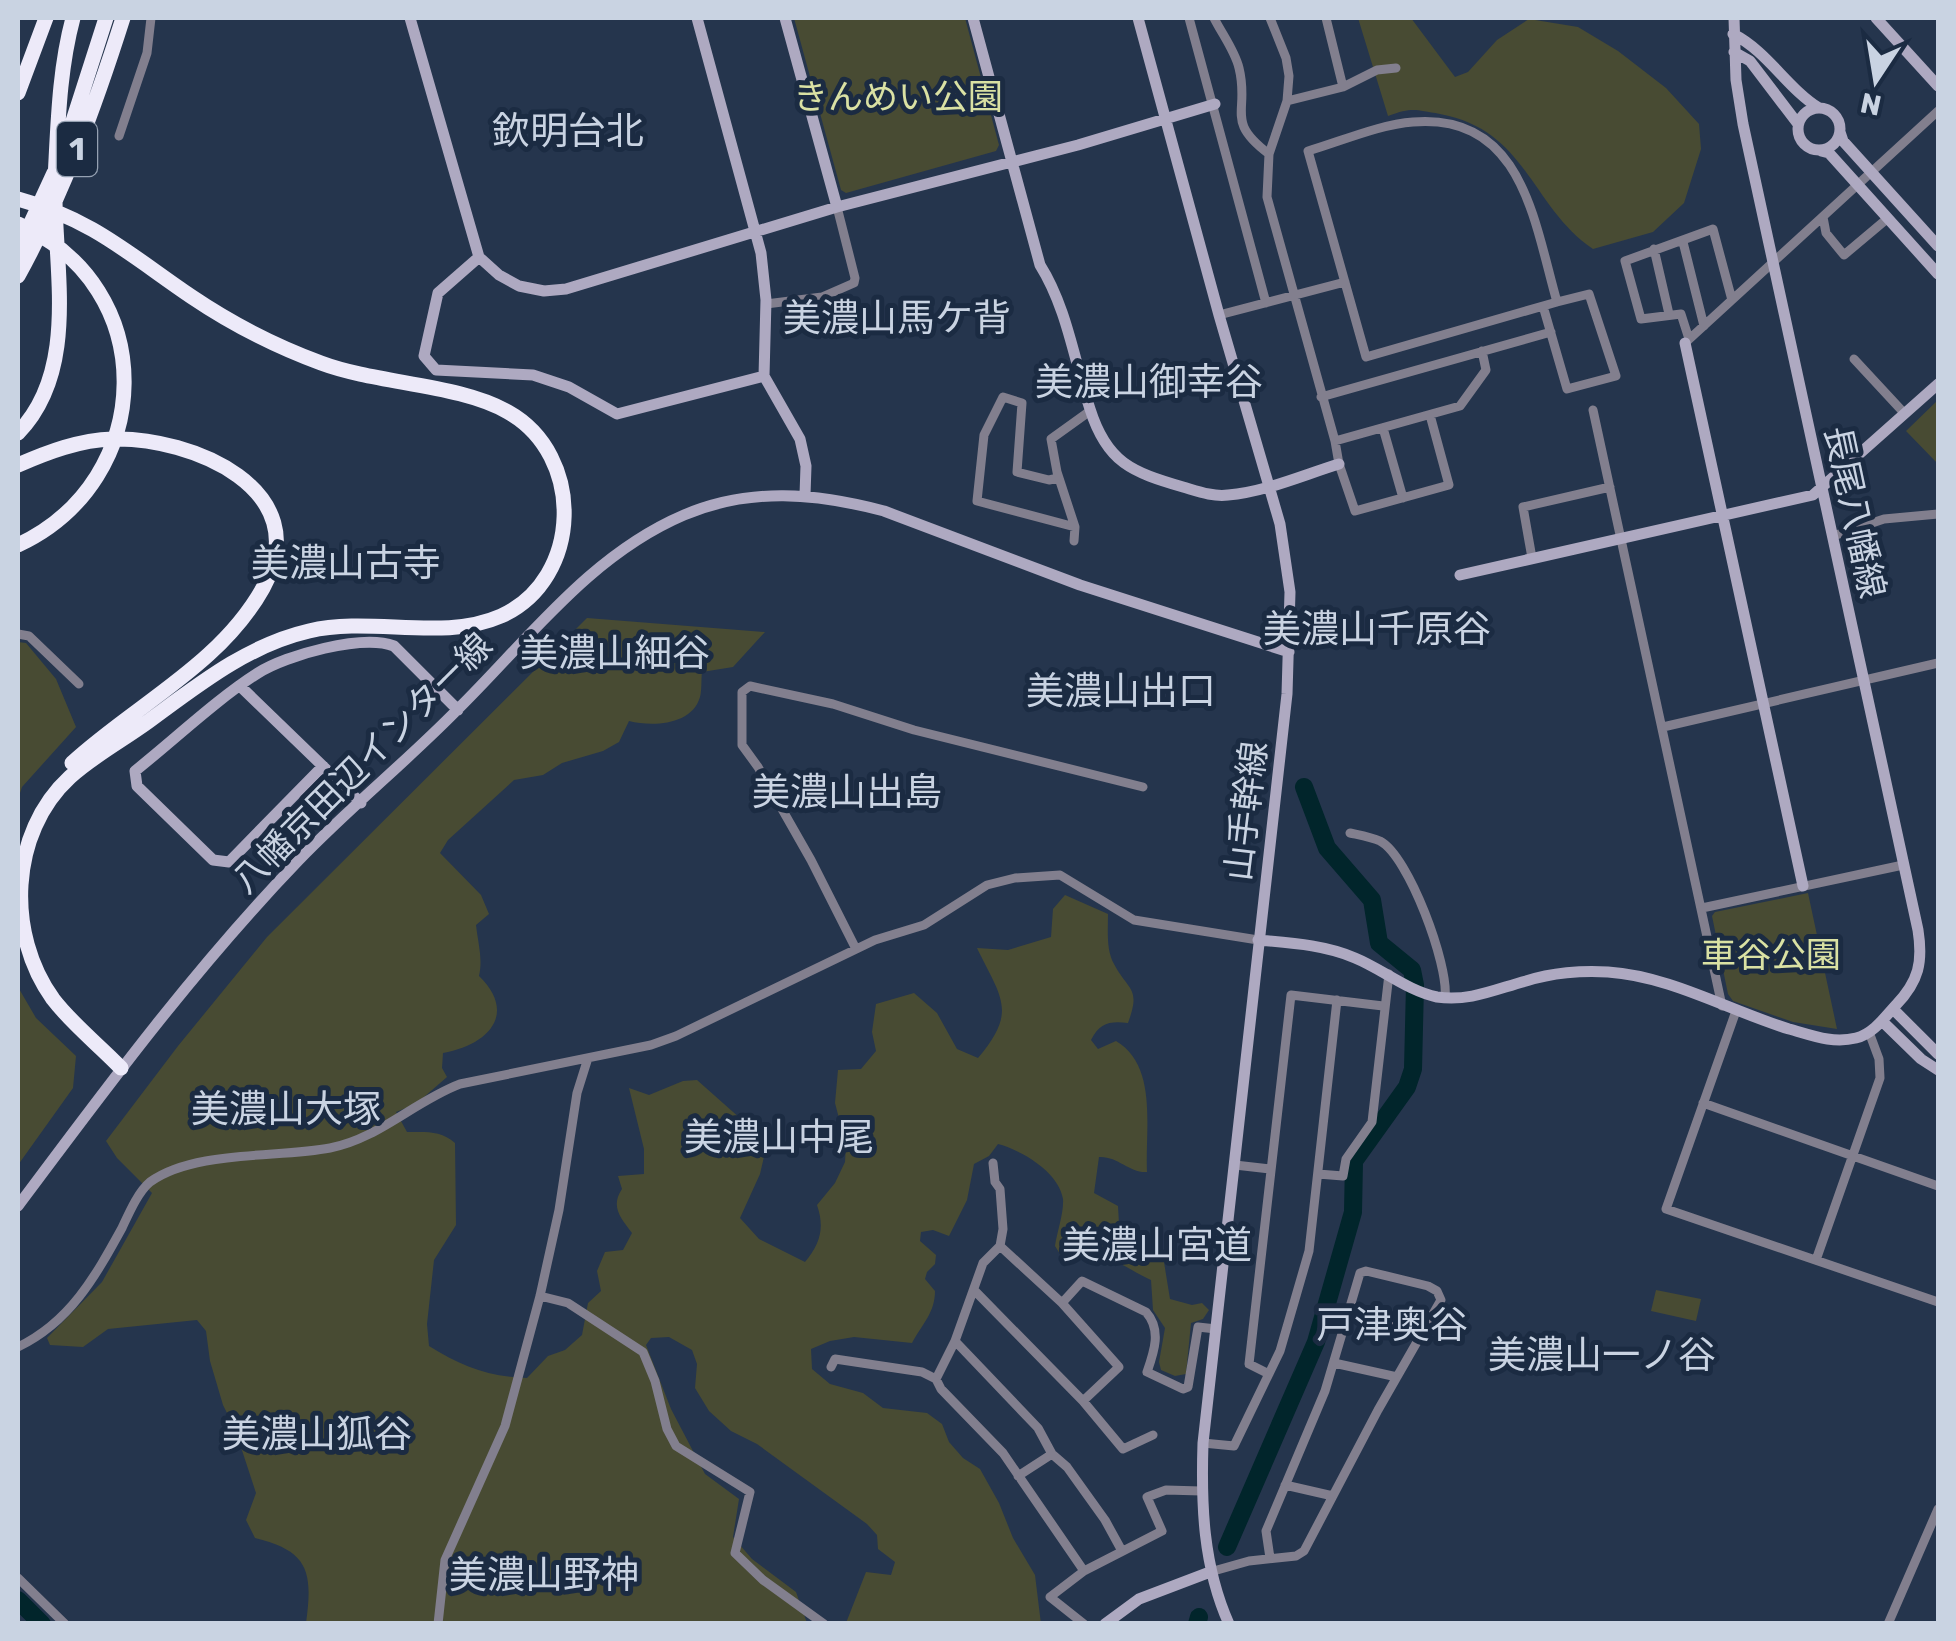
<svg xmlns="http://www.w3.org/2000/svg" width="1956" height="1641" font-family="Rubik,'Noto Sans JP',sans-serif">
<style>
.green{fill:#484b33}
.lines{fill:none;stroke-linecap:round;stroke-linejoin:round}
.river{stroke:#01252b;stroke-width:18}
.street{stroke:#827f8e;stroke-width:9}
.secondary{stroke:#aea9c1;stroke-width:11}
.highway{stroke:#edeaf9;stroke-width:15}
.labels{text-anchor:middle;stroke-width:10;stroke-linejoin:round;paint-order:stroke}
.shield{fill:#1b2b42;stroke:#95a1b2;stroke-width:2.5}
.shield-label{font-size:32px;font-weight:bold;fill:#c9d3e2}
.park-label{font-size:35px;fill:#dae1a3;stroke:#1b2b42}
.street-label{font-size:35px;fill:#c9d3e2;stroke:#1b2b42}
.neighbourhood-label{font-size:38px;fill:#c9d3e2;stroke:#1b2b42}
</style>
<rect width="100%" height="100%" fill="#25354d"/>
<path class="green" d="M794,18h171l34,127 -3,6 -150,42 -5,-3z
M1358,18h53l44,59 13,-5 29,-32 32,-21 49,8 40,24 48,37 33,36 2,25 -17,54 -31,29 -60,17c-62,-42 -66,-119 -153,-135 -25,-4 -27,-7 -52,2z
M1938,400v64l-32,-33z
M587,618l178,14 -32,35 -31,5c-1,8 0,18 -2,25 -8,28 -47,30 -71,24l-10,21 -16,9 -41,12 -19,12 -29,5 -66,60 -8,13 41,42 8,19 -13,11c2,18 7,34 3,51 39,38 9,69 -36,77l-1,15 5,9 -31,27 -20,8 11,20c18,0 34,-2 48,11l1,82 -22,35 -7,64 2,22c32,20 60,31 98,32l21,-22 17,-6 17,-15 6,-32 13,-12 -4,-20 8,-19 18,-2 9,-17c-11,-15 -22,-26 -10,-44l-4,-13 26,-2v-25l-15,-61 20,7 34,-14 14,-1 53,47 16,21 -6,26 -20,44 19,21 46,23c15,-18 20,-34 12,-57l18,-22 10,-21 1,-17 -11,-42 3,-33 23,-1 15,-18 -4,-19 4,-28 38,-11 23,20 20,36 21,9c40,-47 23,-60 -1,-110l31,2 43,-13 2,-28 12,-14 43,19c0,16 -2,36 6,50 15,28 27,23 14,59 -19,-2 -28,0 -37,17l7,9 18,-8c42,25 29,87 31,131 -18,1 -29,-16 -48,-15l-5,36 24,13 1,18 9,21 16,8 19,3 7,43 22,6 10,-2 7,7 -6,9 -12,4 -5,51 -11,2 -14,-6 -2,-8 6,-34 -12,-18 -2,-30c-18,-8 -36,-22 -55,-25 -12,-2 -20,6 -33,4l-8,-13c2,-14 9,-33 8,-47 -4,-27 -42,-49 -65,-55l-9,12 -15,8 -7,36 -18,36 -16,-6 -12,2 -1,9 16,14 -1,9 -8,8 -2,7 10,12c0,22 -13,33 -23,52l-58,-6 -24,4 -19,8 1,20 18,15 33,9 20,15 44,5 15,11 7,18 14,16 17,11 19,34 14,35 22,37 6,49 -195,-1 20,-51 25,3 4,-13 -17,-13 -1,-14 -10,-11 -110,-80 -26,-13 -22,-20 -14,-23 2,-24 -5,-14 -23,-13 -18,1 -5,7 25,64 34,65 34,25 -6,38 19,22 44,33 11,31h-501c7,-51 3,-72 -51,-85l-9,-18 10,-27 -21,-64 -12,-24 -13,-44 -4,-30 -9,-11 -89,9 -25,18 -33,-2 -3,-7 55,-56 50,-89 -35,-35 -11,-17 72,-95 89,-109z
M18,642l8,1 30,36 20,48 -54,60 -4,12z
M1808,893l29,136 -44,-7 -60,-21 -5,-7 -16,-78 3,-4z
M18,987l18,31 40,38 -3,32 -55,77z
M1656,1290l45,9 -5,22 -45,-10z"/>
<g class="lines">
<path class="river" d="M1227,1547l89,-205 37,-130 1,-51 53,-74 6,-18 2,-84 -3,-15 -33,-27 -7,-43 -45,-52 -23,-61
M18,1600l24,24
M1197,1624l2,-7"/>
<path class="street" d="M1189,18l77,285
M1214,18c8,16 21,33 25,50 11,44 -15,52 30,86
M1270,18l16,40 3,18 -2,25 -18,53 -2,43 68,244 4,23 16,47 94,-26 -19,-70
M1326,18l17,69
M1287,101l56,-14 34,-17 19,-2
M119,136l28,-83 4,-35
M1823,217l3,16 18,22 44,-37
M1683,242l21,84
M1654,249l15,65
M766,304l56,-7 32,-14 1,-5 -18,-71
M1543,306l24,83 49,-13 -27,-82 -32,8 -191,55 -58,-206c31,-9 73,-27 105,-29 110,-9 121,100 144,180
M1219,315l126,-33
M1689,339l-8,-25 -40,5 -16,-58 88,-32 19,71
M1685,343l253,-232
M1854,359l51,55
M1321,397l230,-65
M1593,410l129,596
M1383,428l20,70
M1335,441l125,-35 26,-36 -4,-19
M1058,478l-9,2 -32,-8 5,-69 -19,-6 -19,38 -7,66 98,26
M1833,536l51,-17 54,-5
M1074,541l1,-14 -18,-55 -6,-33 39,-28
M1532,558l-9,-51 87,-20
M18,634l11,2 50,48
M1663,727l275,-64
M1350,833c9,2 21,4 30,8 29,15 69,125 65,156
M1702,908l201,-43
M856,949l-45,-89 -53,-93 -16,-22v-53l8,-6 83,18 81,26 229,57
M1736,1011l-70,198 272,93
M1703,1103l235,83
M1235,1165l35,4
M1318,1174l25,2 3,-17 26,-37 17,-148
M1000,1246l62,57 57,64 -36,34
M1816,1260l64,-182 -1,-19 -10,-27
M974,1290l109,111 40,48 30,-14
M540,1296l28,7 75,49 12,29 12,48 9,17 74,46 -15,61 28,27 61,44
M1062,1303l20,-22 64,31c16,18 8,40 1,60l36,17 5,-2 10,-60 18,2
M1349,1311l76,17
M955,1341l83,87 14,26 15,13 38,53 17,31
M18,1347c52,-25 77,-70 104,-119 7,-15 16,-36 28,-46 44,-32 128,-24 180,-34 48,-9 85,-47 130,-64l191,-39 25,-9 199,-96 49,-15 63,-40 28,-7 45,-3 74,45 124,20
M1334,1363l63,14
M831,1367l4,-8 87,13 14,7 19,-38 28,-78 17,-17 3,-17 -3,-40 -5,-7 -2,-19
M1269,1374l-20,-10 42,-369 92,11
M936,1379l5,10 62,64 81,118
M1203,1443l31,3 46,-95 29,-100 28,-251
M1018,1476l34,-22
M1285,1485l48,11
M1210,1572l39,-11 47,-5 8,-5 74,-141 63,-110 -4,-9 -9,-5 -62,-15 -6,2 -35,118 -59,140 4,27
M18,1578l47,46
M438,1624l7,-64 60,-134 35,-130 19,-86 18,-117 11,-35
M1084,1624l-34,-27 34,-26 78,-40 -15,-34 19,-7 35,1
M1888,1624l50,-115"/>
<path class="secondary" d="M410,18l69,239 20,18 20,11 25,5 22,-2 271,-82 241,-62 137,-41
M697,18l64,235 5,47 -2,76 36,63 6,27 -1,29
M785,18l52,189
M973,18l67,247c27,43 34,95 50,144 17,54 42,63 93,78 14,4 30,10 45,8 37,-3 75,-20 111,-31
M1138,18l81,297 61,209 10,68 -3,102 -84,749c-2,62 0,123 26,181
M1876,18l62,68
M1733,34c34,17 54,54 86,74
M1734,52l16,9 48,63
M1798 129a21 21 0 1 1 42 0a21 21 0 1 1-42 0Z
M1840,132l3,9 95,105
M1821,151l8,2 109,121
M479,257l-41,36 -14,63 12,14 97,5 36,12 48,27 147,-38
M1685,343l118,543
M1460,575l353,-80 125,-111
M241,687l120,116
M323,766l-94,96 -16,-2 -76,-74 -2,-15c39,-31 82,-72 123,-98 28,-18 104,-39 136,-27l64,64
M1258,940c33,3 67,5 97,18 27,11 53,33 82,39 32,5 59,-8 89,-16 25,-8 56,-11 82,-9 62,4 122,39 181,57 22,6 43,15 67,9 17,-4 29,-21 40,-33 23,-24 27,-43 22,-75l-175,-806 -7,-44 -2,-62
M1893,1009l45,45
M1882,1021l39,38 17,11
M18,1206c88,-118 177,-238 280,-345 51,-53 108,-99 159,-151 71,-70 133,-155 227,-195 66,-28 132,-22 200,-4l196,74 209,67
M1105,1624l34,-25 71,-27"/>
<path class="highway" d="M18,93l28,-75
M63,152l43,-134
M18,199c74,20 112,56 174,98 40,27 83,49 129,66 56,21 139,21 187,49 77,43 75,167 -7,204 -59,26 -129,0 -192,15 -61,14 -111,54 -160,90 -26,19 -56,35 -79,56 -61,56 -64,157 -17,222 19,25 46,46 68,69
M18,224c144,62 139,256 0,321
M18,251l36,-78
M18,276c45,-82 77,-170 105,-258
M18,433c64,-66 34,-173 37,-254 3,-54 4,-109 18,-161
M18,465c30,-13 61,-25 95,-26 78,-2 205,50 150,149 -43,77 -128,117 -191,175"/>
</g>
<g class="labels">
<rect class="shield" x="57" y="122" width="40" height="54" rx="8"/>
<g class="shield-label">
<text x="77" y="160">1</text>
</g>
<g class="park-label">
<text x="898" y="109">きんめい公園</text>
<text x="1771" y="967">車谷公園</text>
</g>
<g class="street-label">
<text transform="translate(1855 512) rotate(78)" y="12">長尾八幡線</text>
<text transform="translate(362 763) rotate(-45)" y="12">八幡京田辺インター線</text>
<text transform="translate(1246 811) rotate(-83)" y="12">山手幹線</text>
</g>
<g class="neighbourhood-label">
<text x="568" y="144">欽明台北</text>
<text x="897" y="331">美濃山馬ケ背</text>
<text x="1149" y="395">美濃山御幸谷</text>
<text x="346" y="576">美濃山古寺</text>
<text x="1377" y="642">美濃山千原谷</text>
<text x="615" y="666">美濃山細谷</text>
<text x="1121" y="704">美濃山出口</text>
<text x="847" y="805">美濃山出島</text>
<text x="286" y="1122">美濃山大塚</text>
<text x="779" y="1150">美濃山中尾</text>
<text x="1157" y="1258">美濃山宮道</text>
<text x="1392" y="1338">戸津奥谷</text>
<text x="1602" y="1368">美濃山一ノ谷</text>
<text x="317" y="1447">美濃山狐谷</text>
<text x="544" y="1588">美濃山野神</text>
</g>
</g>
<rect width="1956" height="1641" fill="none" stroke="#c9d3e2" stroke-width="40"/>
<g transform="translate(1876 80) rotate(192)" stroke="#1b2b42" stroke-width="8" paint-order="stroke">
<path d="M0-8L18 38L0 25L-18 38Z" fill="#c9d3e2"/>
<text y="-15" font-size="28" font-weight="bold" text-anchor="middle" fill="#c9d3e2">N</text>
</g>
</svg>
